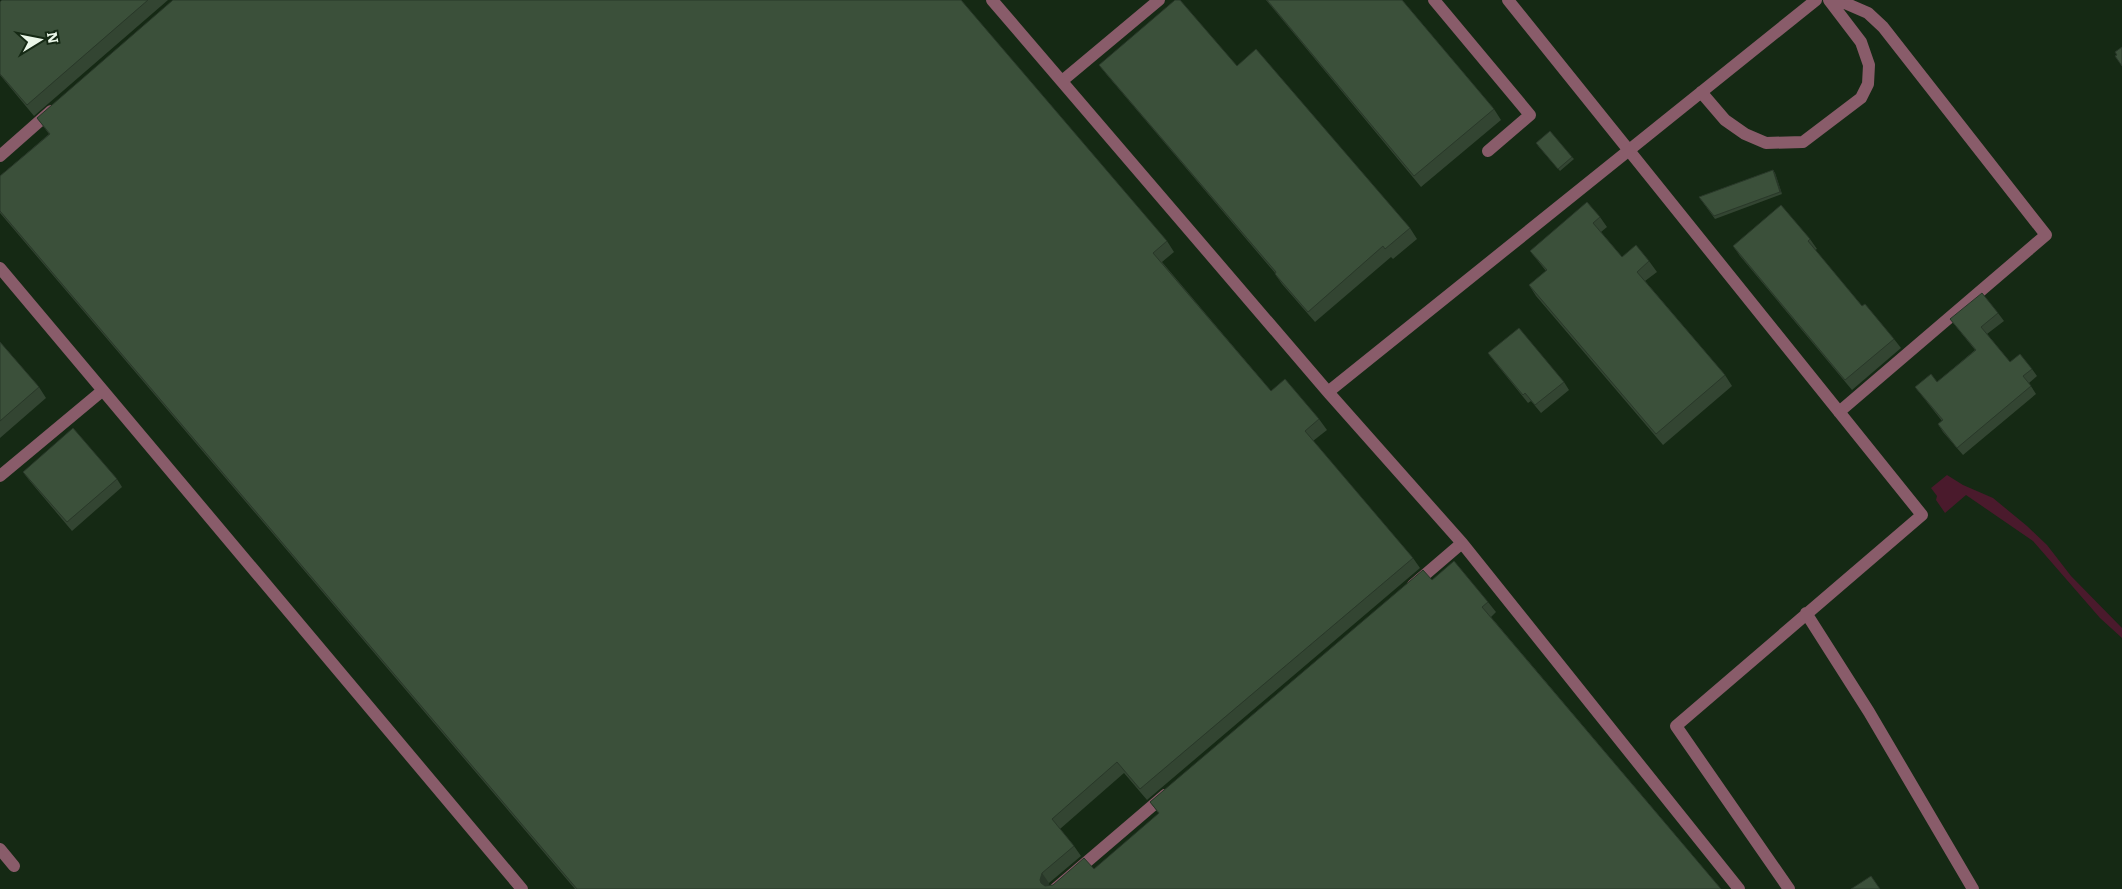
<svg xmlns="http://www.w3.org/2000/svg" width="2122" height="889" font-family="Literata,serif">
<style>
.green{fill:#4a1a2c}
.lines{fill:none;stroke-linecap:round;stroke-linejoin:round}
.minor{stroke:#895c6a;stroke-width:12}
.wall{fill:#334532}
.shaded-wall{fill:#293829}
.building{fill:#3b503a;stroke:#293829}
</style>
<rect width="100%" height="100%" fill="#152914"/>
<path class="green" d="M1947,475l16,10 30,13 34,28 20,19 24,31 51,52v10l-22,-20 -67,-77 -67,-46 -21,18 -9,-13 1,-4 -6,-8z"/>
<g class="lines">
<path class="minor" d="M992,0l336,392 134,151 277,346
M1434,0l96,115 -42,36
M1508,0l414,515 -246,211 113,163
M1838,0l30,13 15,14 163,208 -207,177
M1062,81l97,-81
M1701,92l24,28 20,14 21,9 37,-1 58,-44 7,-14 1,-19 -8,-23 -32,-42
M0,156l51,-45
M0,268l522,621
M1328,392l488,-392
M0,476l102,-85
M1413,585l49,-42
M1806,613l63,99 104,177
M0,849l14,17
M1055,889l110,-94"/>
</g>
<path class="wall" d="M2,0h166l-134,116 -34,-41v-73z
M1266,0h136l92,109 7,11 -80,67z
M1099,65l138,1 173,162 7,11 -24,20 -2,-2 -76,65 -33,-38 -7,-10v-1l-168,-198z
M37,118l1130,123 7,11 -12,10 109,129 48,28 8,11 -14,11 100,117 7,10 -273,232 -23,-27 -64,56 14,17 7,10 -32,27 -1,3 5,-1 41,-16 65,-55 -9,-12 282,-222 56,22 8,10 -5,5 230,272h-1146l-575,-676v-37l49,-42z
M1538,146l34,11 2,2 -14,12z
M1773,170l2,3 7,21 -67,25 -16,-22z
M1600,217l7,10 -6,5 21,25 27,4 8,11 -12,9 80,94 7,11 -69,59 -127,-149 -7,-11 17,-14 -16,-20z
M1810,239l7,10 -2,1 47,56 32,33 7,9 -49,42 -112,-134 -7,-10z
M1998,313l6,8 -17,13 23,28 22,7 5,7 -8,7 7,11 -73,61 -20,-23 -5,-8 4,-3 -27,-34 22,-5 38,-32 -25,-31z
M0,342l39,45 7,11 -46,40z
M1488,353l76,29 5,8 -28,23 -10,-12 -3,2 -34,-42z
M23,472l94,7 5,8 -50,44 -43,-51z"/>
<path class="shaded-wall" d="M1773,170l2,3 7,21 -2,-2z
M1042,873l7,10 -2,6 -6,-6 -1,-3z"/>
<path class="building" d="M2,0h146l-121,105 -27,-31v-72z
M173,0h788l206,241 -14,12 118,138 14,-12 34,40 -14,12 108,127 -273,231 -23,-27 -65,57 22,27 -32,27 -2,7 1,3 4,3 8,-1 31,-27 10,11 65,-56 -9,-11 273,-232 9,10 22,-19 34,41 -6,5 239,282h-1144l-577,-678v-35l50,-42 -13,-16z
M1175,0h5l57,66 19,-17 154,179 -25,21 -2,-3 -75,66 -33,-38 1,-2 -177,-207z
M1267,0h135l92,109 -80,67z
M2122,47v19l-7,-10 2,-1 -2,-3z
M1550,131l22,26 -14,12 -22,-26z
M1773,170l7,22 -66,24 -15,-19z
M1587,202l13,15 -7,6 29,34 14,-12 13,16 -12,11 88,103 -69,59 -127,-149 18,-15 -17,-19z
M1781,205l29,34 -2,2 54,65 3,-2 29,35 -49,41 -112,-134z
M1982,293l16,20 -17,14 29,35 10,-8 12,15 -9,7 8,10 -74,62 -19,-24 5,-4 -28,-33 16,-13 6,8 39,-32 -26,-31z
M1519,328l45,54 -29,23 -10,-12 -2,2 -35,-42z
M0,342l39,45 -39,34z
M73,428l44,51 -50,43 -44,-50z
M1871,876l9,13h-29z"/>
<g transform="translate(40 40) rotate(80)" stroke="#152914" stroke-width="4" paint-order="stroke">
<path d="M0-4L9 19L0 12L-9 19Z" fill="#ebf7e9"/>
<text y="-8" font-size="14" font-weight="bold" text-anchor="middle" fill="#ebf7e9">N</text>
</g>
</svg>
